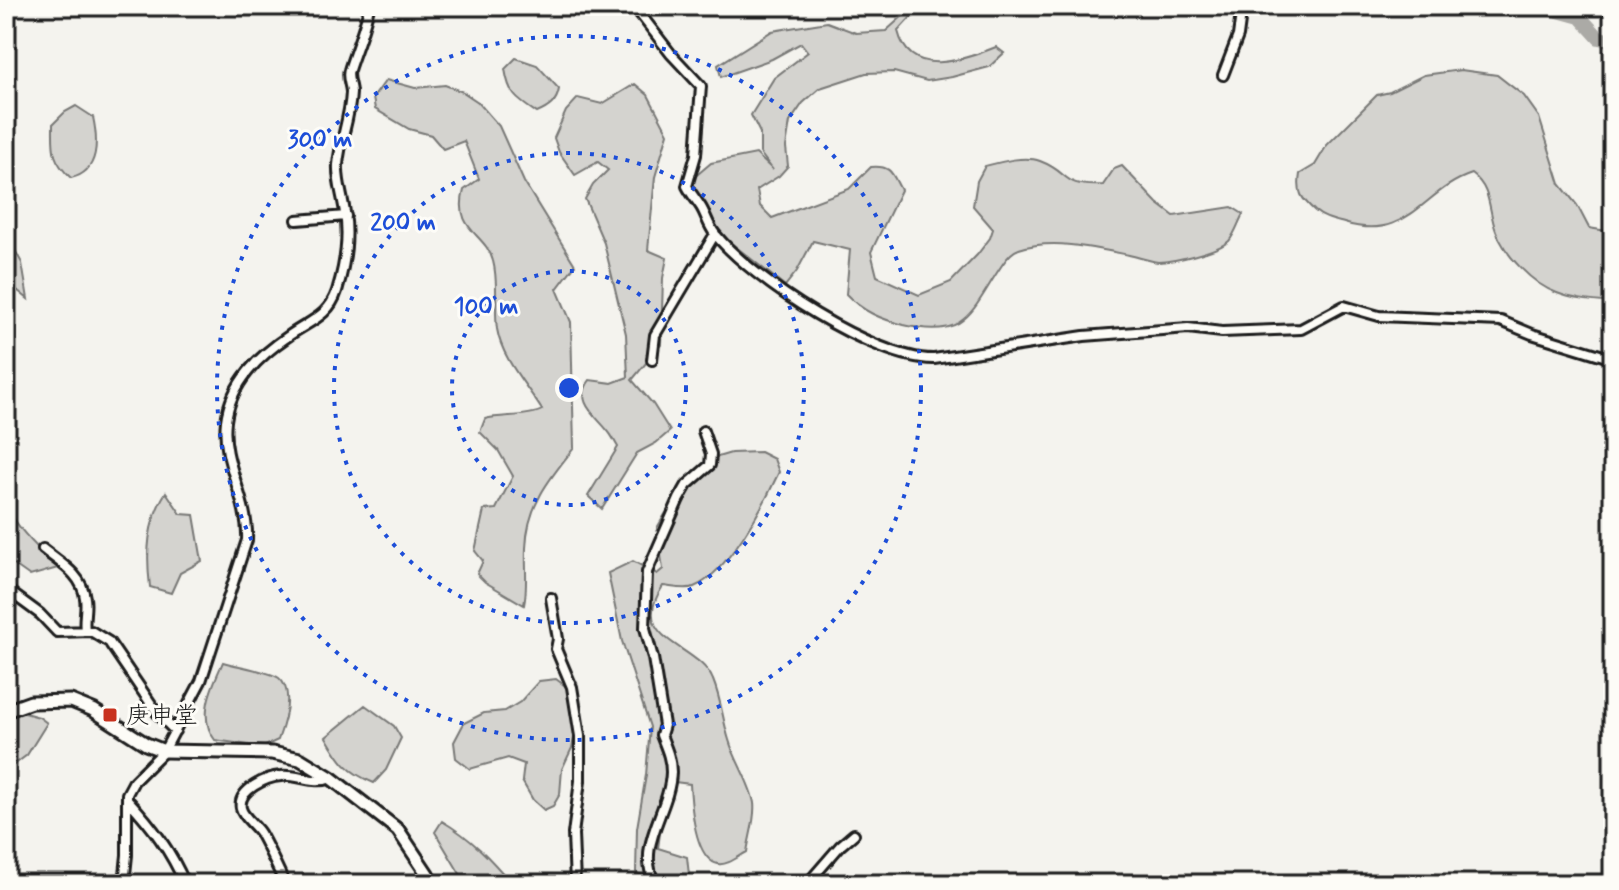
<svg xmlns="http://www.w3.org/2000/svg" width="1619" height="890" font-family="Mynerve,'Klee One',sans-serif">
<style>
.green{fill:#d4d3cf;stroke:#787876;stroke-width:2}
.lines{fill:none;stroke-linecap:round;stroke-linejoin:round}
.river{stroke:#abaaa6;stroke-width:14}
.street-casing{stroke:#1c1c1c;stroke-width:14}
.secondary-casing{stroke:#1c1c1c;stroke-width:17}
.street{stroke:#fdfcf7;stroke-width:8}
.secondary{stroke:#fdfcf7;stroke-width:11}
.ring{fill:none;stroke:#1d4ed8;stroke-width:4;stroke-dasharray:4 8}
.poi-dot{fill:#c8321e;stroke:#fdfcf7;stroke-width:3}
.labels{text-anchor:middle;stroke-width:6;stroke-linejoin:round;paint-order:stroke}
.poi-label{font-size:24px;fill:#1c1c1c;stroke:#fdfcf7;text-anchor:start}
.centre{fill:#1d4ed8;stroke:#fdfcf7;stroke-width:4}
.ring-label{font-size:24px;text-anchor:middle;font-weight:bold;fill:#1d4ed8;stroke:#fdfcf7;stroke-width:6;stroke-linejoin:round;paint-order:stroke}
</style>
<rect width="100%" height="100%" fill="#f4f3ee"/>
<filter id="ink" filterUnits="userSpaceOnUse"><feTurbulence type="fractalNoise" baseFrequency=".0125" numOctaves="2"/><feDisplacementMap in="SourceGraphic" scale="16" xChannelSelector="R" yChannelSelector="G"/><feConvolveMatrix kernelMatrix="1 2 1 2 8 2 1 2 1" color-interpolation-filters="sRGB"/></filter>
<g filter="url(#ink)">
<path class="green" d="M914,6h25l-29,12 -12,13c12,49 65,29 98,16l8,6 -15,14 -37,10 -25,4 -33,-9 -28,1 -46,15 -17,15 -13,19 -4,25 2,19 -9,10 -22,14 3,16 12,12 77,-29 22,-22c21,-2 21,7 30,23l-30,62 6,24 42,19 32,-13 26,-27 13,-17 3,-9 -20,-23 4,-25 8,-15c15,-4 40,-11 55,-5 32,12 19,26 63,24l11,-16 8,-3 35,37 17,13 58,-9 11,7c-4,7 -8,20 -14,27 -11,10 -56,21 -71,21 -9,-1 -20,-5 -29,-7 -34,-7 -76,-17 -110,-6 -7,2 -13,10 -17,16 -31,46 -34,75 -98,60 -23,-6 -41,-13 -58,-31l4,-44 -37,-9 -16,30 -12,15 -55,-44 -30,-34 -8,-29 19,-16 45,-9 17,16 -13,-17v-20l-9,-18 23,-37 34,-26 -7,-9 -29,16 -51,18 -3,-12 54,-34 55,-9 29,11 30,-2z
M516,58l21,7 22,24c-2,13 -10,19 -22,24 -21,-14 -28,-18 -32,-44z
M1461,70l36,5 27,21 15,21 21,67 17,21 12,23 24,4v71c-18,-2 -39,-3 -56,-10 -25,-9 -52,-38 -61,-62 -8,-21 -4,-42 -24,-57 -50,16 -63,69 -128,49 -11,-3 -21,-5 -29,-12 -14,-13 -18,-18 -15,-37l15,-9 12,-20 50,-50 13,-3 34,-17z
M386,80l29,8 30,-3 18,7 15,10 21,24 25,56 51,83 -18,24 14,33 3,126c-25,31 -47,58 -48,100 -1,20 2,37 -2,57l-39,-23 -8,-8 6,-13 -8,-10 9,-41 12,-1 17,-33 -15,-26 -18,-18 5,-13c17,-4 45,-2 57,-9 -16,-26 -40,-51 -45,-81 -3,-22 2,-47 -4,-68 -7,-28 -40,-30 -29,-71l15,-11 -15,-38 -21,8 -12,-14 -22,-6 -34,-20 -2,-11z
M635,84l13,11 20,38 -13,44 -7,73 19,8 -4,20 -2,67 -29,35 21,24 17,27 -14,12 -19,10 -35,56 -14,-13 30,-49c-4,-6 -6,-12 -11,-17 -13,-16 -33,-29 -17,-50l22,3 16,-6 -2,-43 -22,-91 -19,-44 8,-14 15,-15 -10,-8 -23,13 -16,-23 -5,-14 12,-27 12,-13 24,6z
M76,106l17,11c5,23 7,55 -22,61 -20,-19 -18,-28 -18,-54l12,-12z
M6,234l16,29 6,36 -22,-18z
M760,452l14,7 5,13c-14,31 -52,102 -85,115 -8,3 -21,0 -31,-1 -37,55 36,58 50,94 8,19 10,41 16,60 6,21 21,42 25,63 2,14 -5,35 -7,49 -8,4 -20,14 -29,12 -24,-5 -27,-60 -28,-80l-23,-3 -9,67 29,9 3,27h-33l-21,-12 1,-44 9,-53 4,-48 -28,-86 -14,-68 25,-12 24,13 6,-5 -6,-41 29,-49 25,-20 20,-6z
M166,492l15,22 13,1 8,46 -22,12 -9,20 -21,-6c-4,-34 -3,-65 16,-95z
M6,499c6,28 33,49 52,69l-28,8 -24,-17z
M223,662c13,4 46,9 56,16 16,13 5,46 -1,62l-15,7 -48,-7c-18,-23 -3,-54 8,-78z
M556,679l16,12 8,18 -8,39 -10,21 -2,25 -7,12 -9,4 -11,-10 -11,-19 2,-17 -16,-6 -38,11 -14,-11 -2,-16 10,-19 20,-10 21,-2 15,-9 19,-21z
M365,705l29,21 7,12 -15,32 -12,13c-27,-11 -34,-22 -48,-46z
M21,712l18,5 8,6 -20,32 -21,16v-52z
M442,821c29,17 49,38 70,63h-46l-31,-52z"/>
<g class="lines">
<path class="river" d="M1540,6l40,11 19,21 14,3"/>
<g class="street-casing">
<path id="street" d="M634,6l37,48 30,32 -5,69 -9,31c4,8 9,13 14,21 5,8 7,18 14,27 37,46 160,126 219,125l150,-23 104,-8 34,4 79,-3 43,-23 35,10 122,5 31,13 81,25
M1597,6l16,5
M6,8l2,-2
M1223,75l15,-39 4,-30
M297,220l49,-4
M652,360l3,-25 60,-101
M43,549c17,14 39,25 42,49 2,10 -2,21 0,32
M6,589l34,25 17,18 34,-1 18,11 49,72 17,17
M551,598l7,41 -2,10 16,38 8,49v45l-7,53 2,50
M128,800c24,26 43,51 57,84
M124,884l3,-29v-61l7,-13 30,-30 37,-70 46,-141c2,-41 -26,-78 -21,-119 5,-39 33,-65 64,-86 20,-14 39,-19 47,-44 7,-23 12,-53 8,-78 -2,-16 -8,-32 -7,-48 2,-25 12,-47 13,-72 0,-8 -5,-16 -2,-23 7,-22 16,-42 20,-64
M285,884c-8,-17 -16,-35 -25,-51 -5,-8 -17,-16 -19,-25 -4,-18 26,-31 40,-32 17,-2 34,9 50,2
M655,884c-20,-39 15,-73 16,-112 0,-14 -5,-24 -10,-37l3,-10 -11,-67 -8,-30 2,-56 32,-73 8,-14 23,-20 1,-11 -8,-23
M807,884l33,-38 14,-12"/>
</g>
<g class="secondary-casing">
<path id="secondary" d="M6,711l25,-9 40,-1 22,9 53,34 18,7 108,2 28,6 31,19 67,52 36,54"/>
</g>
<use href="#street" class="street"/>
<use href="#secondary" class="secondary"/>
</g>
</g>
<g class="ring">
<circle cx="569" cy="388" r="117"/>
<circle cx="569" cy="388" r="235"/>
<circle cx="569" cy="388" r="352"/>
</g>
<rect class="poi-dot" x="102" y="707" width="16" height="16" rx="4"/>
<g class="labels">
<g class="poi-label">
<text x="126" y="723">庚申堂</text>
</g>
</g>
<circle cx="569" cy="388" r="12" class="centre"/>
<g class="ring-label">
<text x="320" y="147">300 m</text>
<text x="403" y="230">200 m</text>
<text x="486" y="314">100 m</text>
</g>
<rect width="1619" height="890" fill="none" stroke="#fdfcf7" stroke-width="32"/>
<rect x="16" y="16" width="1587" height="858" fill="none" stroke="#1c1c1c" stroke-width="3" filter="url(#ink)"/>
</svg>
